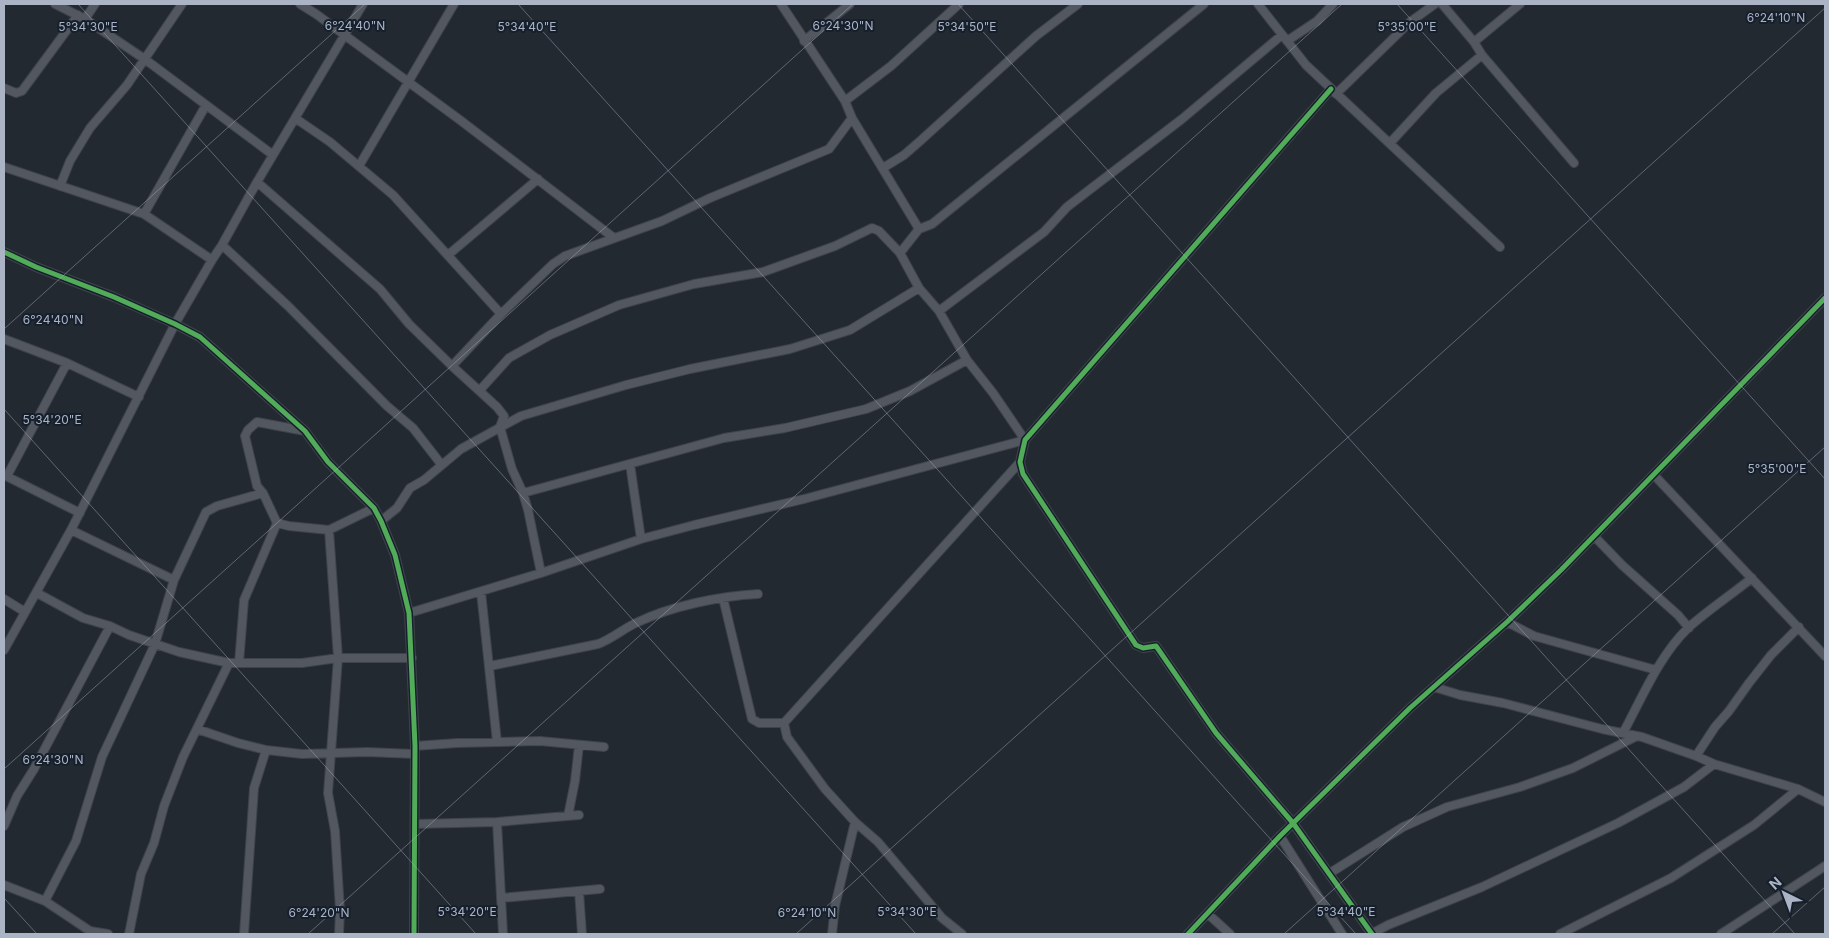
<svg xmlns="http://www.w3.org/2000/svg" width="1829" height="938" font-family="Inter,sans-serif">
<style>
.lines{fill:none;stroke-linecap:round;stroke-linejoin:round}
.minor-casing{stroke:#3f434a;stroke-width:10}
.minor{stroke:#525760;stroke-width:8}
.cycleway-casing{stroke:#161f2c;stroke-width:8}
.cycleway{stroke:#51ab58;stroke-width:5}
.ticks{fill:none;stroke:#aab4c5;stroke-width:1;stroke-opacity:0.45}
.ticks-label{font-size:12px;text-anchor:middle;fill:#aab4c5;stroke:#161f2c;stroke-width:4;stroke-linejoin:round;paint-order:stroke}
</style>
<rect width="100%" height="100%" fill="#232931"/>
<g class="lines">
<g class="minor-casing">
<path id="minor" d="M55,4l30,15 61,41 127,95
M300,4l16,10 144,106 154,118
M781,4l64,97 7,17 67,111 -19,24 19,35 20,23 28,49 26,33 32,47
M1258,4l48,61 194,182
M1442,4l32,38 8,13 92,108
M85,19l10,-15
M804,41l46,-37
M1287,41l30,-20 16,-17
M1474,42l46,-38
M4,88l12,5 6,-2 56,-76
M1331,89l-306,351 -5,22 3,12 113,171 7,3 13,-2 60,87 77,90 79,111
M1336,94l74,-72 25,-18
M845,101l46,-35 68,-62
M295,118l35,24 63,53 108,119
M1390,143l46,-50 46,-38
M359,166l95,-162
M4,167l140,47 68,46
M883,168l21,-13 15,-13 117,-106 42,-32
M257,182l123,107 29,35 43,42
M60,186l10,-25 20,-33 37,-43 55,-81
M144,214l62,-109
M919,229l13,-5 272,-220
M222,245l66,61 99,100 26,22 28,36
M4,252l32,15 78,30 61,27 25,13 105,94 23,31 46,46 7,13 14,34 14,58 6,133 -1,188
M448,255l90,-76
M939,311l105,-79 23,-25 115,-88 100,-84
M4,339l63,24 72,34
M480,390l29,-32 41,-23 69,-30 75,-21 69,-12 72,-26 37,-18 7,3 21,22
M305,431l-48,-9 -9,8 -3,6 12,50 6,7 14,30 12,3 40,4 45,-22
M630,464l11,75
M4,475l76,38
M1654,475l171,181
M7,476l60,-113
M523,493l201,-55 61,-10 81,-19 44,-18 57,-31
M381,521l16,-13 13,-20 14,-8 37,-31 60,-33 105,-31 64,-16 100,-20 60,-19 69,-42
M71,530l103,50
M329,530l9,128 -10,135 7,38 5,79 -1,24
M1594,536l28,29 56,50 11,13
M541,573l-13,-63 -5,-17 -11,-24 -12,-42 4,-11 -7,-9 -45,-41 49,-52 52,-50 12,-8 97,-35 48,-23 119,-49 23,-31
M481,592l16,150
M37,593l46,25 27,8 19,9 50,17 50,11h73l36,-5h74
M723,598l29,121 7,4h25l3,14 38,52 30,33 23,20 64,76 20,16
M4,599l21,13
M409,613l132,-40 100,-34 53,-14 110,-26 221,-59
M1507,622l27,14 122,34
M4,650l67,-120 104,-206 37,-64 10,-15 35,-63 106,-178
M239,663l5,-63 33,-77
M490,666l108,-22c14,-5 26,-16 40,-22 34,-16 82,-26 120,-28
M1434,687l26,8 43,8 99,26 40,8 54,19 18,8 84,25 27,13
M784,723l236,-261
M197,729l41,14 28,7 36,4 65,-2 47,2
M1623,733c19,-35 36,-77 65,-105 20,-18 43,-33 64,-50
M415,746l42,-3 83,-2 64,6
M1696,756l19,-29 14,-16 20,-28 22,-28 28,-28
M568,816l7,-35 4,-36
M497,822l6,112
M415,824l82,-2 82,-7
M4,826l13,-30 17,-27 76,-143
M1280,836l62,98
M1330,873l73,-46 44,-20 73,-20 53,-19 62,-31
M4,885l41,16 45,30 18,3
M579,891l3,43
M501,898l99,-9
M45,901l31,-60 26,-84 53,-113 19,-64 32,-68 11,-6 46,-13
M1208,914l22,20
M129,934l12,-60 13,-31 10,-37 19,-49 46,-94
M244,934l10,-146 12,-38
M832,934l3,-28 20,-84
M1188,934l92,-98 130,-128 97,-86 54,-52 264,-272
M1371,934l17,-9 94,-38 136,-64 66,-36 30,-23
M1560,934l111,-56 83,-53 44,-36
M1721,934l104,-68"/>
</g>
<use href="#minor" class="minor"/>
<g class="cycleway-casing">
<path id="cycleway" d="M1331,89l-306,351 -5,22 3,12 113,171 7,3 13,-2 60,87 77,90 79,111
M4,252l32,15 78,30 61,27 25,13 105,94 23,31 46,46 7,13 14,34 14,58 6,133 -1,188
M1188,934l92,-98 130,-128 97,-86 54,-52 264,-272"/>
</g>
<use href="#cycleway" class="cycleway"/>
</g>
<path class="ticks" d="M78,4l838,930M518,4l838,930M958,4l837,930M1397,4l428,475M4,329l361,-325M4,409l472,525M4,769l849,-765M4,898l33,36M308,934l1034,-930M796,934l1029,-926M1284,934l541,-487M1772,934l53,-47"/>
<g class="ticks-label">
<text x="1776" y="22">6°24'10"N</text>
<text x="355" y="30">6°24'40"N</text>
<text x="843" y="30">6°24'30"N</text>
<text x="88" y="31">5°34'30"E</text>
<text x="967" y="31">5°34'50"E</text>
<text x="527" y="31">5°34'40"E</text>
<text x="1407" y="31">5°35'00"E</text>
<text x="53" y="324">6°24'40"N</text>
<text x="52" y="424">5°34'20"E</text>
<text x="1777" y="473">5°35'00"E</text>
<text x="53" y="764">6°24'30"N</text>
<text x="467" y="916">5°34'20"E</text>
<text x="907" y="916">5°34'30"E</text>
<text x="1346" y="916">5°34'40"E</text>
<text x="319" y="917">6°24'20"N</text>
<text x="807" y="917">6°24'10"N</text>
</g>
<rect width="1829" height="938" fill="none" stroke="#aab4c5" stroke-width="10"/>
<g transform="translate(1784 893) rotate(318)" stroke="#161f2c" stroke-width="4" paint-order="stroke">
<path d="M0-4L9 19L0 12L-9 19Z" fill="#aab4c5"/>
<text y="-8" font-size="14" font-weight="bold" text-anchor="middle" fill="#aab4c5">N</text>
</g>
</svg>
